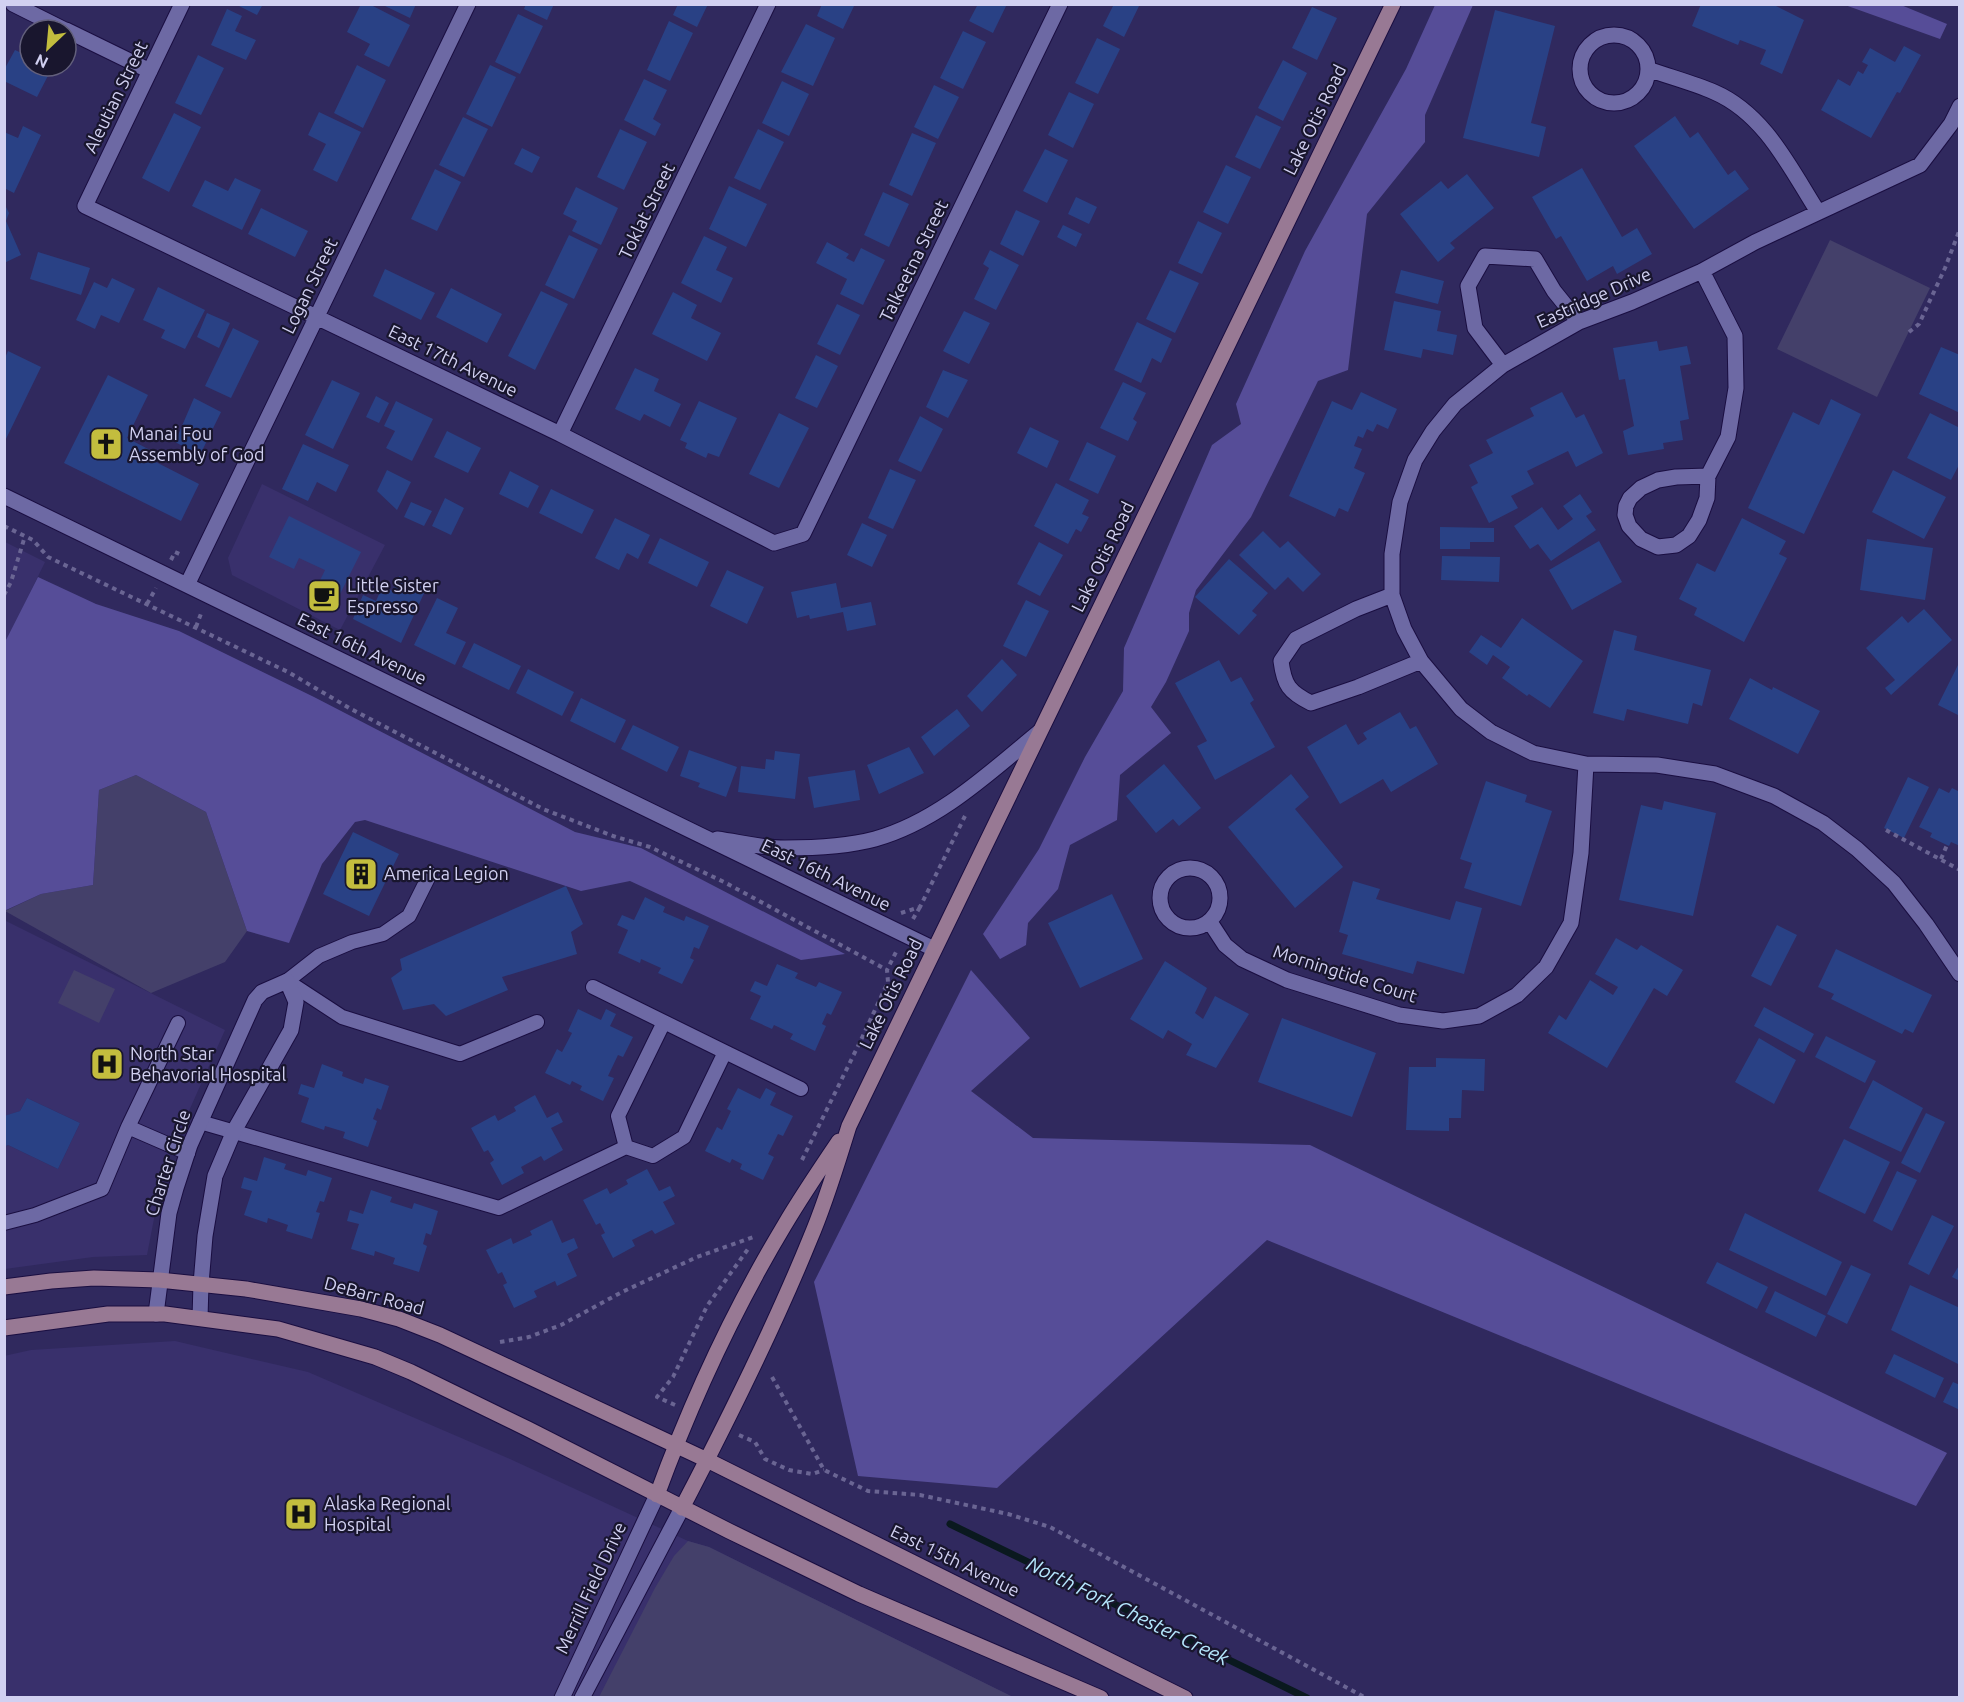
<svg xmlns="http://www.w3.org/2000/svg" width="1964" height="1702" font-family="Ubuntu,sans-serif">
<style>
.built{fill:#39306c}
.green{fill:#44406a}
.forest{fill:#564d98}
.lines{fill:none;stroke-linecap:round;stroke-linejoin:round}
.stream{stroke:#0a191f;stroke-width:7}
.building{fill:#294185}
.lane-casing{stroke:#1a0e41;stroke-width:16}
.street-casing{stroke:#1a0e41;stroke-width:17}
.secondary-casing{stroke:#1a0e41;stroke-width:17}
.path{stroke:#6a6593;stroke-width:4;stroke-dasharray:4.5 4.5;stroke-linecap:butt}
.lane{stroke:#6d69a4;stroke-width:14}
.street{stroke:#6d69a4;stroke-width:15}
.secondary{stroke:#987994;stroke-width:15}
.labels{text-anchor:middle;stroke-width:4.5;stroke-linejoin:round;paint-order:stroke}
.street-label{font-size:18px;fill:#d1d0f1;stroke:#19162e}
.poi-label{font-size:18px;fill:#d1d0f1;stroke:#19162e;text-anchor:start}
.water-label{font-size:20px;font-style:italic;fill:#b5e7fd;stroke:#19162e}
</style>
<rect width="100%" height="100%" fill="#30295e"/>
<path class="built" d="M262,484l123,61 -45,85 -108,-55 -4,-17z
M5,542l40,20 -40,82z
M4,920l221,110 -61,137 -17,88 -54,2 -88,12v-122l3,-2 50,24 22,-46 -53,-25 -7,13 -15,5z
M175,1341l133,31 202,87 178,82 21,6 304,150h-1008l-1,-341 27,-6z"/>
<path class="green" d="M1830,240l100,48 -53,109 -100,-48z
M136,775l70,37 41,119 -22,31 -74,31 -146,-82 36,-17 52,-9 6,-95z
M74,970l41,19 -16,34 -41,-20z
M688,1541l21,6 304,150h-414l56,-109 19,-32z"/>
<path class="forest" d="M1435,5h38l-48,110v27l-58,72 -19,156 -30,11 -67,136 -55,73 -7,23v18l-23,51 -15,25 20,26 -51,42 -3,45 -47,25 -12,44 -30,34 -2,22 -26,14 -17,-25 56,-85 46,-92 38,-66 1,-43 88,-203 29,-21 -5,-20 69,-153 101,-182z
M1845,5h56l46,19 -7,15z
M38,577l58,27 83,27 135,66 261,135 66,16 204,106 -44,6 -171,-79 -49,10 -216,-71 -10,2 -33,42 -33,79 -42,-12 -41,-119 -70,-37 -37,15 -6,95 -52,9 -37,17v-267z
M971,970l59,68 -59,53 62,47 277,7 637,308 -31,53 -649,-266 -270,248 -139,-12 -44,-194z"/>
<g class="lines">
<path class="stream" d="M950,1524l357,174"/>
</g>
<path class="building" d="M235,4h28l-6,11z
M361,4h8l41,21 -21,42 -25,-12 6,-11 -23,-12z
M386,4h30l-6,14 -25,-12z
M526,4h28l-7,16 -23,-11z
M678,4h30l-11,23 -24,-12z
M822,4h33l-12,25 -26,-13z
M978,4h29l-14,29 -24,-12z
M1114,4h26l-16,33 -21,-11z
M1701,4h71l32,16 -22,54 -22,-10 6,-14 -26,-10 -2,5 -46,-19z
M1312,7l25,11 -20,42 -25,-12z
M227,9l15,7 -7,15 21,9 -10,20 -35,-15z
M1495,10l60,16 -24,97 15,4 -7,30 -76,-19z
M518,14l25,12 -23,48 -25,-12z
M669,21l24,12 -23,48 -23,-11z
M806,24l29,14 -22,48 -32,-14z
M963,31l23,11 -23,47 -23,-11z
M1097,38l23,11 -22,45 -23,-11z
M1904,46l17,9 -21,38 -3,-1 -26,46 -50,-28 17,-31 12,7 8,-15 5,3 5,-9 -6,-3 8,-14 25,14z
M15,50l15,7v9l22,2 -15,29 -33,-16v-11z
M198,55l26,13 -23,47 -26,-12z
M1283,60l24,13 -24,48 -25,-13z
M357,65l29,15 -23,48 -29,-15z
M490,65l26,12 -24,50 -26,-13z
M644,79l23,11 -14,29 8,5 -6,12 -31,-16z
M782,81l27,13 -20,42 -27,-13z
M934,85l25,12 -21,42 -24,-12z
M1069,92l25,12 -21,44 -25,-13z
M319,112l42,20 -24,50 -24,-12 13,-26 -18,-9z
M174,113l27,14 -32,65 -27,-14z
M1256,115l25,12 -21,42 -25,-12z
M1675,116l15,22 8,-6 30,43 7,-5 14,19 -55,40 -60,-83z
M463,117l25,12 -24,48 -25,-12z
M23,126l18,9 -27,58 -10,-5v-56l14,6z
M620,129l27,13 -23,48 -27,-13z
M758,129l26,13 -24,48 -26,-12z
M912,133l24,10 -24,53 -23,-11z
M522,148l18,9 -8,16 -18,-9z
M1045,149l23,11 -21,43 -24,-12z
M1226,165l25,12 -23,47 -25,-12z
M1582,168l40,69 15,-9 15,26 -35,20 -4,-8 -26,15 -26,-45 -5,3 -24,-42z
M435,169l26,13 -24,49 -26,-12z
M1467,174l27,34 -44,35 5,5 -17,14 -38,-48 41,-33 7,8z
M235,178l26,12 -19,40 -50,-24 13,-26 23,11z
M729,186l38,18 -21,43 -37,-18z
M576,187l42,21 -17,37 -29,-14 5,-10 -14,-7z
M883,192l26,12 -20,43 -25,-12z
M1076,197l21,10 -8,17 -21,-10z
M4,203l5,10 -3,8 15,34 -17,8z
M261,208l47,23 -13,26 -47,-23z
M1016,210l24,11 -17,35 -23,-12z
M1198,221l24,12 -20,41 -24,-11z
M1063,225l19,9 -6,13 -19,-10z
M569,235l29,14 -24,50 -29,-14z
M704,236l23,11 -11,23 17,8 -12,25 -40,-20z
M827,242l22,12 -3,4 8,4 7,-14 24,12 -22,45 -23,-11 7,-15 -31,-16z
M990,250l29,15 -23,45 -22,-11 15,-31 -6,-4z
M38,252l52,16 -9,27 -51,-16z
M385,269l50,24 -14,27 -48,-24z
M1170,270l29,13 -24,50 -29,-14z
M1401,270l43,11 -6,23 -43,-11z
M112,278l23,11 -16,34 -18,-8 -6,14 -19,-9 18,-38 13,6z
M158,287l47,23 -20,39 -24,-11 4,-8 -22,-10z
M451,288l51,26 -15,29 -51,-26z
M541,291l27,13 -33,66 -27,-14z
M673,292l24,13 -6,13 30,15 -14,28 -55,-27z
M1394,301l47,10 -4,20 20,4 -4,20 -30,-6 -2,9 -37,-8z
M837,304l23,11 -20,40 -23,-11z
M964,311l26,12 -21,41 -26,-13z
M207,313l23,10 -11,25 -22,-11z
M1137,322l35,17 -11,24 -9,-5 -11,25 -27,-13z
M233,328l26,13 -28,57 -26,-12z
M1657,341l2,10 28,-5 4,18 -11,2 9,53 -9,2 3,19 -20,3 1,6 -36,6 -5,-24 11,-5 -9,-47 -6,1 -6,-32z
M1941,347l19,8v58l-41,-19z
M8,351l33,16 -36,74v-83z
M816,355l22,11 -21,42 -22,-10z
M635,368l24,11 -5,12 27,13 -11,23 -26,-13 -4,7 -25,-12z
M943,370l25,10 -20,38 -22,-11z
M108,375l40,20 -21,43 23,12 -4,7 53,27 -18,37 -117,-58z
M332,380l28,13 -27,56 -28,-14z
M1123,382l23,11 -13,26 4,3 -9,19 -28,-13z
M1361,392l36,17 -9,20 -11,-5 -4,8 -6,-3 -4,9 -5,-2 -4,10 8,3 -8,19 11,5 -17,39 -9,-4 -4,9 -46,-21 43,-95 20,9z
M1562,392l14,26 8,-4 19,39 -27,14 -8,-16 -41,20 7,13 -23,12 7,12 -29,15 -18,-36 7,-4 -9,-18 24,-12 -7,-13 48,-24 -4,-8z
M376,396l13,7 -10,20 -13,-6z
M194,398l27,14 -21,43 -25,-13z
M1831,399l30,15 -57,120 -56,-26 45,-96 26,13z
M396,401l37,18 -21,42 -26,-13 9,-17 -11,-5z
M699,401l38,17 -18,39 -11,-4 -2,5 -21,-10 2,-5 -7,-3z
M779,413l30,15 -30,60 -30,-14z
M1930,413l30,15v35l-9,17 -44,-22z
M920,416l23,13 -22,43 -23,-11z
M1030,427l29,14 -12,27 -30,-15z
M447,431l34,17 -13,25 -34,-16z
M1087,442l29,14 -18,38 -29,-14z
M303,444l46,21 -13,27 -19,-10 -9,19 -26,-12z
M890,469l26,11 -23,49 -25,-11z
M387,470l24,12 -14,28 -20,-19z
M1893,470l53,27 -22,42 -52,-27z
M510,471l29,15 -11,22 -29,-14z
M1056,483l33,17 -7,14 7,3 -8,15 -5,-3 -8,15 -34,-18z
M551,489l43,21 -12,24 -43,-21z
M1580,494l12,18 -6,4 10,14 -45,31 -13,-17 -8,5 -16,-23 28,-19 16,23 15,-11 -10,-13z
M445,498l19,10 -13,27 -19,-9z
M411,502l21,9 -8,15 -20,-9z
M289,516l72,36 -29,58 -21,-11 14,-29 -26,-12 -5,11 -25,-12z
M615,518l35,17 -12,24 -11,-6 -8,17 -24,-12z
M1742,518l44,23 -7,13 8,4 -43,84 -50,-27 3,-7 -18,-9 18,-36 18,9z
M862,523l25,12 -15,32 -25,-12z
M1440,527l54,1v14h-24v7h-30z
M1263,531l17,17 8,-7 33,33 -18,18 -15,-15 -13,13 -36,-35z
M660,538l49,24 -12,25 -49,-24z
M1867,539l66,9 -8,52 -65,-10z
M1599,541l23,41 -50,28 -23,-40z
M1039,542l24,13 -23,41 -23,-12z
M1442,556l58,1 -1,25 -58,-2z
M1229,559l39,34 -16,18 5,4 -18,20 -44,-38z
M727,570l37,17 -17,37 -37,-18z
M399,576l27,13 -25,54 -48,-24 10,-24 13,6 7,-16 9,6z
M836,583l5,25 30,-6 5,23 -29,6 -4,-19 -33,7 -1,-4 -12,3 -6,-26z
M437,598l21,10 -12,25 20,9 -11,23 -41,-20z
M1026,600l23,11 -23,46 -23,-11z
M1924,609l28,31 -61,55 -6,-7 10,-8 -29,-32 36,-32 6,7z
M1522,618l61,43 -33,47 -21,-14 -2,2 -25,-18 8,-11 -17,-12 -6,10 -18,-13 12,-17 20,13z
M1614,630l23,6 -3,14 77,20 -9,36 -9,-3 -5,21 -61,-15 -3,12 -31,-8z
M474,643l47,23 -12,24 -47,-23z
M1002,659l15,16 -35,37 -15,-16z
M1219,660l12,22 10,-5 13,23 -4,3 25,44 -60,33 -18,-34 10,-5 -32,-58z
M1960,661v55l-22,-11z
M528,669l46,23 -12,24 -46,-23z
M1750,678l22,12 1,-3 47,24 -22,43 -69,-35z
M581,698l45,22 -11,23 -45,-22z
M957,709l13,17 -36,30 -13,-19z
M1400,712l10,17 6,-3 22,38 -47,28 -8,-13 -43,25 -33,-57 39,-23 12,21 9,-6 -4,-6z
M633,725l46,22 -12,25 -46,-23z
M909,747l15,26 -45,21 -12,-29z
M689,750l48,17 -11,30 -28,-10 2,-4 -20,-7z
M775,751l25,3 -5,45 -57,-7 3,-26 24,3 1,-10 8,1z
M1164,764l37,44 -22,18 -6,-7 -17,14 -30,-37z
M855,770l5,30 -46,8 -6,-31z
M1291,774l18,23 -14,12 48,58 -48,41 -67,-81z
M1908,777l21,10 -25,51 -20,-10z
M1486,781l41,14 -2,7 27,9 -31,95 -57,-18 8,-25 -12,-4z
M1939,788l10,5 3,-5 8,4v54l-9,-4 -2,4 -19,-9 2,-4 -13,-6z
M1664,801l52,12 -23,103 -74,-16 22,-95 21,5z
M353,832l46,22 -30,62 -46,-22z
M1353,881l27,8 -4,10 74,21 6,-19 26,7 -18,66 -47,-13 -4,13 -71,-20 6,-19 -9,-3z
M566,886l17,38 -12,8 6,22 -75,23 6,13 -62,26 -12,-12 -31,6 -12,-32 11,-8 -2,-11z
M1112,894l31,65 -63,29 -32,-65z
M645,897l20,10 -2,5 21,9 2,-5 23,10 -10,23 -5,-2 -4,11 4,2 -12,24 -24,-11 3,-5 -20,-9 -1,4 -22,-10 10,-23 -11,-5 5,-10 12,5z
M1777,925l20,10 -26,51 -20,-10z
M1616,938l21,12 4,-5 42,25 -16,26 -13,-8 -47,80 -59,-35 11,-18 7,5 24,-40 23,15 5,-8 -23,-13z
M1836,949l96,46 -19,38 -8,-4 -3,5 -71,-35 3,-5 -16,-7z
M1165,961l42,27 -12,25 8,6 12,-23 34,18 -33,54 -30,-13 6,-11 -24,-14 -5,9 -33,-20z
M777,964l21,9 -3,5 21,9 3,-5 23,10 -11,23 -4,-2 -5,11 4,2 -11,25 -25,-12 3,-5 -19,-9 -2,4 -22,-10 11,-23 -11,-5 5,-10 12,5z
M1764,1007l50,27 -10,19 -50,-27z
M578,1009l23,11 5,-11 10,5 -6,12 23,11 -10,20 -5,-2 -10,21 6,2 -11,23 -23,-11 2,-4 -10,-5 -2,4 -25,-12 12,-24 5,3 10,-19 -4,-2z
M1282,1018l94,35 -24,64 -94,-35z
M1826,1036l50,25 -11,22 -50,-26z
M1759,1038l37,22 -22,44 -39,-22z
M1436,1058l49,1 -1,32 -22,-1 -1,28h-12v13l-43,-1 3,-63h27z
M322,1064l21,8 -1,4 21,8 2,-6 24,8 -8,24 -4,-2 -4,11 4,2 -9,26 -25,-9 2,-6 -20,-6 -1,4 -23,-8 8,-24 -11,-4 3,-10 13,4z
M1873,1080l50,28 -22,44 -52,-24z
M738,1088l22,11 6,-11 10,5 -6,12 23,11 -10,20 -5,-2 -10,20 6,3 -11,23 -23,-11 2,-5 -10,-5 -2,4 -25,-12 12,-24 5,3 9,-19 -4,-2z
M535,1095l12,23 11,-6 5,10 -12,6 12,22 -19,11 -3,-5 -20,11 3,6 -22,12 -12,-22 4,-3 -6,-10 -4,2 -13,-24 24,-13 3,6 18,-10 -2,-4z
M27,1098l53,25 -22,46 -50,-24 -4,2v-31l16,-5z
M1926,1113l19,9 -25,51 -19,-10z
M1844,1139l46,23 -25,52 -47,-23z
M264,1157l22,7 -2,5 22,7 2,-6 24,8 -8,24 -4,-1 -4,11 4,1 -8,26 -26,-8 2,-6 -20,-7 -1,5 -23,-8 8,-24 -11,-3 3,-11 13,4z
M647,1169l12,22 11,-5 5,10 -12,6 12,22 -20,10 -3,-4 -20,10 3,6 -22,12 -12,-23 4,-2 -5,-10 -4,2 -13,-25 24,-12 3,6 18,-10 -2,-4z
M1897,1171l20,9 -25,51 -19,-10z
M371,1190l21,7 -2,5 22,7 2,-6 24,8 -7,24 -5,-2 -3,11 4,2 -8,26 -26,-8 2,-6 -20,-7 -1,5 -23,-7 8,-25 -12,-3 3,-11 13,4z
M1745,1213l97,49 -16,34 -97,-46z
M1932,1215l22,11 -25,49 -21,-11z
M552,1220l10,23 12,-5 4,10 -11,6 10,22 -20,10 -2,-5 -21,10 3,6 -23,11 -11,-23 4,-2 -5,-11 -4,2 -12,-24 25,-12 2,6 19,-9 -2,-4z
M1717,1262l51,25 -11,22 -51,-26z
M1960,1264v17l-8,-4z
M1851,1265l20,9 -24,50 -20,-10z
M1910,1285l50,23v57l-69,-35z
M1775,1291l51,25 -10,21 -51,-25z
M1894,1354l50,24 -9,20 -50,-25z
M1953,1382l7,3v25l-17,-8z"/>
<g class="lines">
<g class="lane-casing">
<path id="lane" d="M430,874l-21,42 -26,18 -31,8 -33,14 -32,25 55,36 118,37 77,-32
M593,987l71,35
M178,1023l-50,104 60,26
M725,1052l76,37
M200,1122l299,86 127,-61 27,9 31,-19 41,-85 -61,-30 -46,94 8,31
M4,1223l31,-8 67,-26 26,-62"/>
</g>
<g class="street-casing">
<path id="street" d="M13,4l52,26
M182,4l-97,202 475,228 214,109 29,-9 257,-530
M66,30l84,41
M1580 69a34 34 0 1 1 68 0a34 34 0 1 1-68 0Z
M1648,69c22,8 45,14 66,23 51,22 76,76 104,120
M1960,106l-9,18 -31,41 -165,77 -53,29 -70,31 -53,20 -76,43 -48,39 -22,27 -18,29 -15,42 -8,52v41l12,34 17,32 40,48 30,23 42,21 53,11 71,1 58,9 59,22 49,27 34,26 37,34 32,41 34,50
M1702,271l33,65 1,52 -8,49 -20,39 -1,22 -8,22 -10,16 -13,9 -18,2 -17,-8 -12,-13 -4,-11 1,-9 4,-8 11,-10 17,-8 18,-3 32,-1
M1503,365l-28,-37 -7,-42 17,-30 50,3 19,32 25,31
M560,434l208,-430
M4,496l930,453
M187,585l281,-581
M1392,595l-36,14 -60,30 -15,22c3,24 8,31 30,42l47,-16 63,-26
M717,839c22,3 45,9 68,9 27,0 64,-2 90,-9 64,-18 114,-66 164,-107
M1160 898a30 30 0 1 1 60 0a30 30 0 1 1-60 0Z
M1210,922l15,23 17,14 45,21 112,35 44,6 36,-5 38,-21 29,-28 25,-44 10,-70 5,-89
M156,1314l13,-101 7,-25 14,-43 65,-145 7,-8 25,-11 9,21 -5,28 -57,101 -19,45 -10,60 -4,48 -1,34
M562,1698l95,-203
M582,1698l100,-190"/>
</g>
<g class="secondary-casing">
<path id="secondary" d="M4,1287l47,-6 43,-3 65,2 87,9 115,20 38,10 41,16 267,125 478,238
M4,1328l104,-14h57l113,15 97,28 36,15 117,57 201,102 130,63 242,104
M657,1495c34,-93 76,-184 127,-269 17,-29 36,-57 55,-85
M682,1508c46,-88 91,-178 128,-269 16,-37 27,-75 39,-113l544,-1122"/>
</g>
<path class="path" d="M1909,332l10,-8 26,-56 15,-39
M4,526l29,14 15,17 240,115 63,37 192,100 70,27 37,11 74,35 163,88
M171,560l4,-8 7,3
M4,595l7,-13 14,-46
M147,604l9,-16
M196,627l6,-16
M1886,830l74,40
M1941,859l6,-14
M901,913l19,-6 45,-91
M913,919l7,-12
M802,1160l58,-118 28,-60 -1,-12 10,-20
M500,1342l29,-5 32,-12 61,-33 75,-35 59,-21
M772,1377l52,93 44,21 52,4 88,19 42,13 316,171
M675,1405l-18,-8 16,-20 34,-71 41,-57
M739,1435l16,7 10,17 24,11 23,4 12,-4"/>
<use href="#lane" class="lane"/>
<use href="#street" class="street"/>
<use href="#secondary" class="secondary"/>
</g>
<defs>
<g id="church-square" transform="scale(1.725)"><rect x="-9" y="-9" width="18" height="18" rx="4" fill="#c3bd3e" stroke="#19162e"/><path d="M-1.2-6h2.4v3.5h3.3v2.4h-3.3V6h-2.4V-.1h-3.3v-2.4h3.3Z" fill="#111"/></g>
<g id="cafe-square" transform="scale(1.725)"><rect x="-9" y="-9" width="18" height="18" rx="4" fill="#c3bd3e" stroke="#19162e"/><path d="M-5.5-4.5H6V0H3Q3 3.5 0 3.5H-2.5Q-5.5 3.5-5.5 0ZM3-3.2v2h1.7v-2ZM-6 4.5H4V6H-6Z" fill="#111"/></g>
<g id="building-square" transform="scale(1.725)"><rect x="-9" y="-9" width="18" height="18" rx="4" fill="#c3bd3e" stroke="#19162e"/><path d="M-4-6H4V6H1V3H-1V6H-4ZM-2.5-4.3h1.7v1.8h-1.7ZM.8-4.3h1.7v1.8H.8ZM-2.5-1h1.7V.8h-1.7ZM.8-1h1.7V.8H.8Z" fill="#111"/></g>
<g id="hospital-square" transform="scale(1.725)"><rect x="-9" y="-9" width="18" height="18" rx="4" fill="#c3bd3e" stroke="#19162e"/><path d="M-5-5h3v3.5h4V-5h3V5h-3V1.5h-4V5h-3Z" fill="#111"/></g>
</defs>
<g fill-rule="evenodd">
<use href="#church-square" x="106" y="444"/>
<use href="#cafe-square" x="324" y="596"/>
<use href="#building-square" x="361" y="874"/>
<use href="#hospital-square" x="107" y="1064"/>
<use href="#hospital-square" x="301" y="1514"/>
</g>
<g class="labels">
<g class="street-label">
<text transform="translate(116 97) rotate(-64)" y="6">Aleutian Street</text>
<text transform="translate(1315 120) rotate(-64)" y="6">Lake Otis Road</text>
<text transform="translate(647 211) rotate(-64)" y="6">Toklat Street</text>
<text transform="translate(914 261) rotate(-64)" y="6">Talkeetna Street</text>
<text transform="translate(310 286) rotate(-64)" y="6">Logan Street</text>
<text transform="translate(1594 298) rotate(-24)" y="6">Eastridge Drive</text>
<text transform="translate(453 361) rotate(26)" y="6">East 17th Avenue</text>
<text transform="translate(1103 557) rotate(-64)" y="6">Lake Otis Road</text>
<text transform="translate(362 649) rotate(26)" y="6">East 16th Avenue</text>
<text transform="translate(826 875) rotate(26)" y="6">East 16th Avenue</text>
<text transform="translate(1345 974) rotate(18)" y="6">Morningtide Court</text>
<text transform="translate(891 994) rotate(-64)" y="6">Lake Otis Road</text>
<text transform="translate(168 1163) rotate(-72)" y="6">Charter Circle</text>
<text transform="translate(374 1296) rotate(15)" y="6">DeBarr Road</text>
<text transform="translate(955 1561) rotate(26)" y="6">East 15th Avenue</text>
<text transform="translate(591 1588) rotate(-65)" y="6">Merrill Field Drive</text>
</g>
<g class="poi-label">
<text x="129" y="440">Manai Fou<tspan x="129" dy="21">Assembly of God</tspan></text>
<text x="347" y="592">Little Sister<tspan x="347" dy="21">Espresso</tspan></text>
<text x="384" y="880">America Legion</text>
<text x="130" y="1060">North Star<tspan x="130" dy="21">Behavorial Hospital</tspan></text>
<text x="324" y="1510">Alaska Regional<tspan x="324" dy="21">Hospital</tspan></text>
</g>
<g class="water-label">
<text transform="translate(1128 1611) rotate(26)" y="7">North Fork Chester Creek</text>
</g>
</g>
<rect width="1964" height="1702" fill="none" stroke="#d1d0f1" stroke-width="12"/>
<g transform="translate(48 48) rotate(206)"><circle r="28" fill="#19162e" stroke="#63607c" stroke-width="1.5"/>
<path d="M0-4.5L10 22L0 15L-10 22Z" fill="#c3bd3e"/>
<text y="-9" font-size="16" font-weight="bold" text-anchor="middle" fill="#d1d0f1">N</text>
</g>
</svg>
